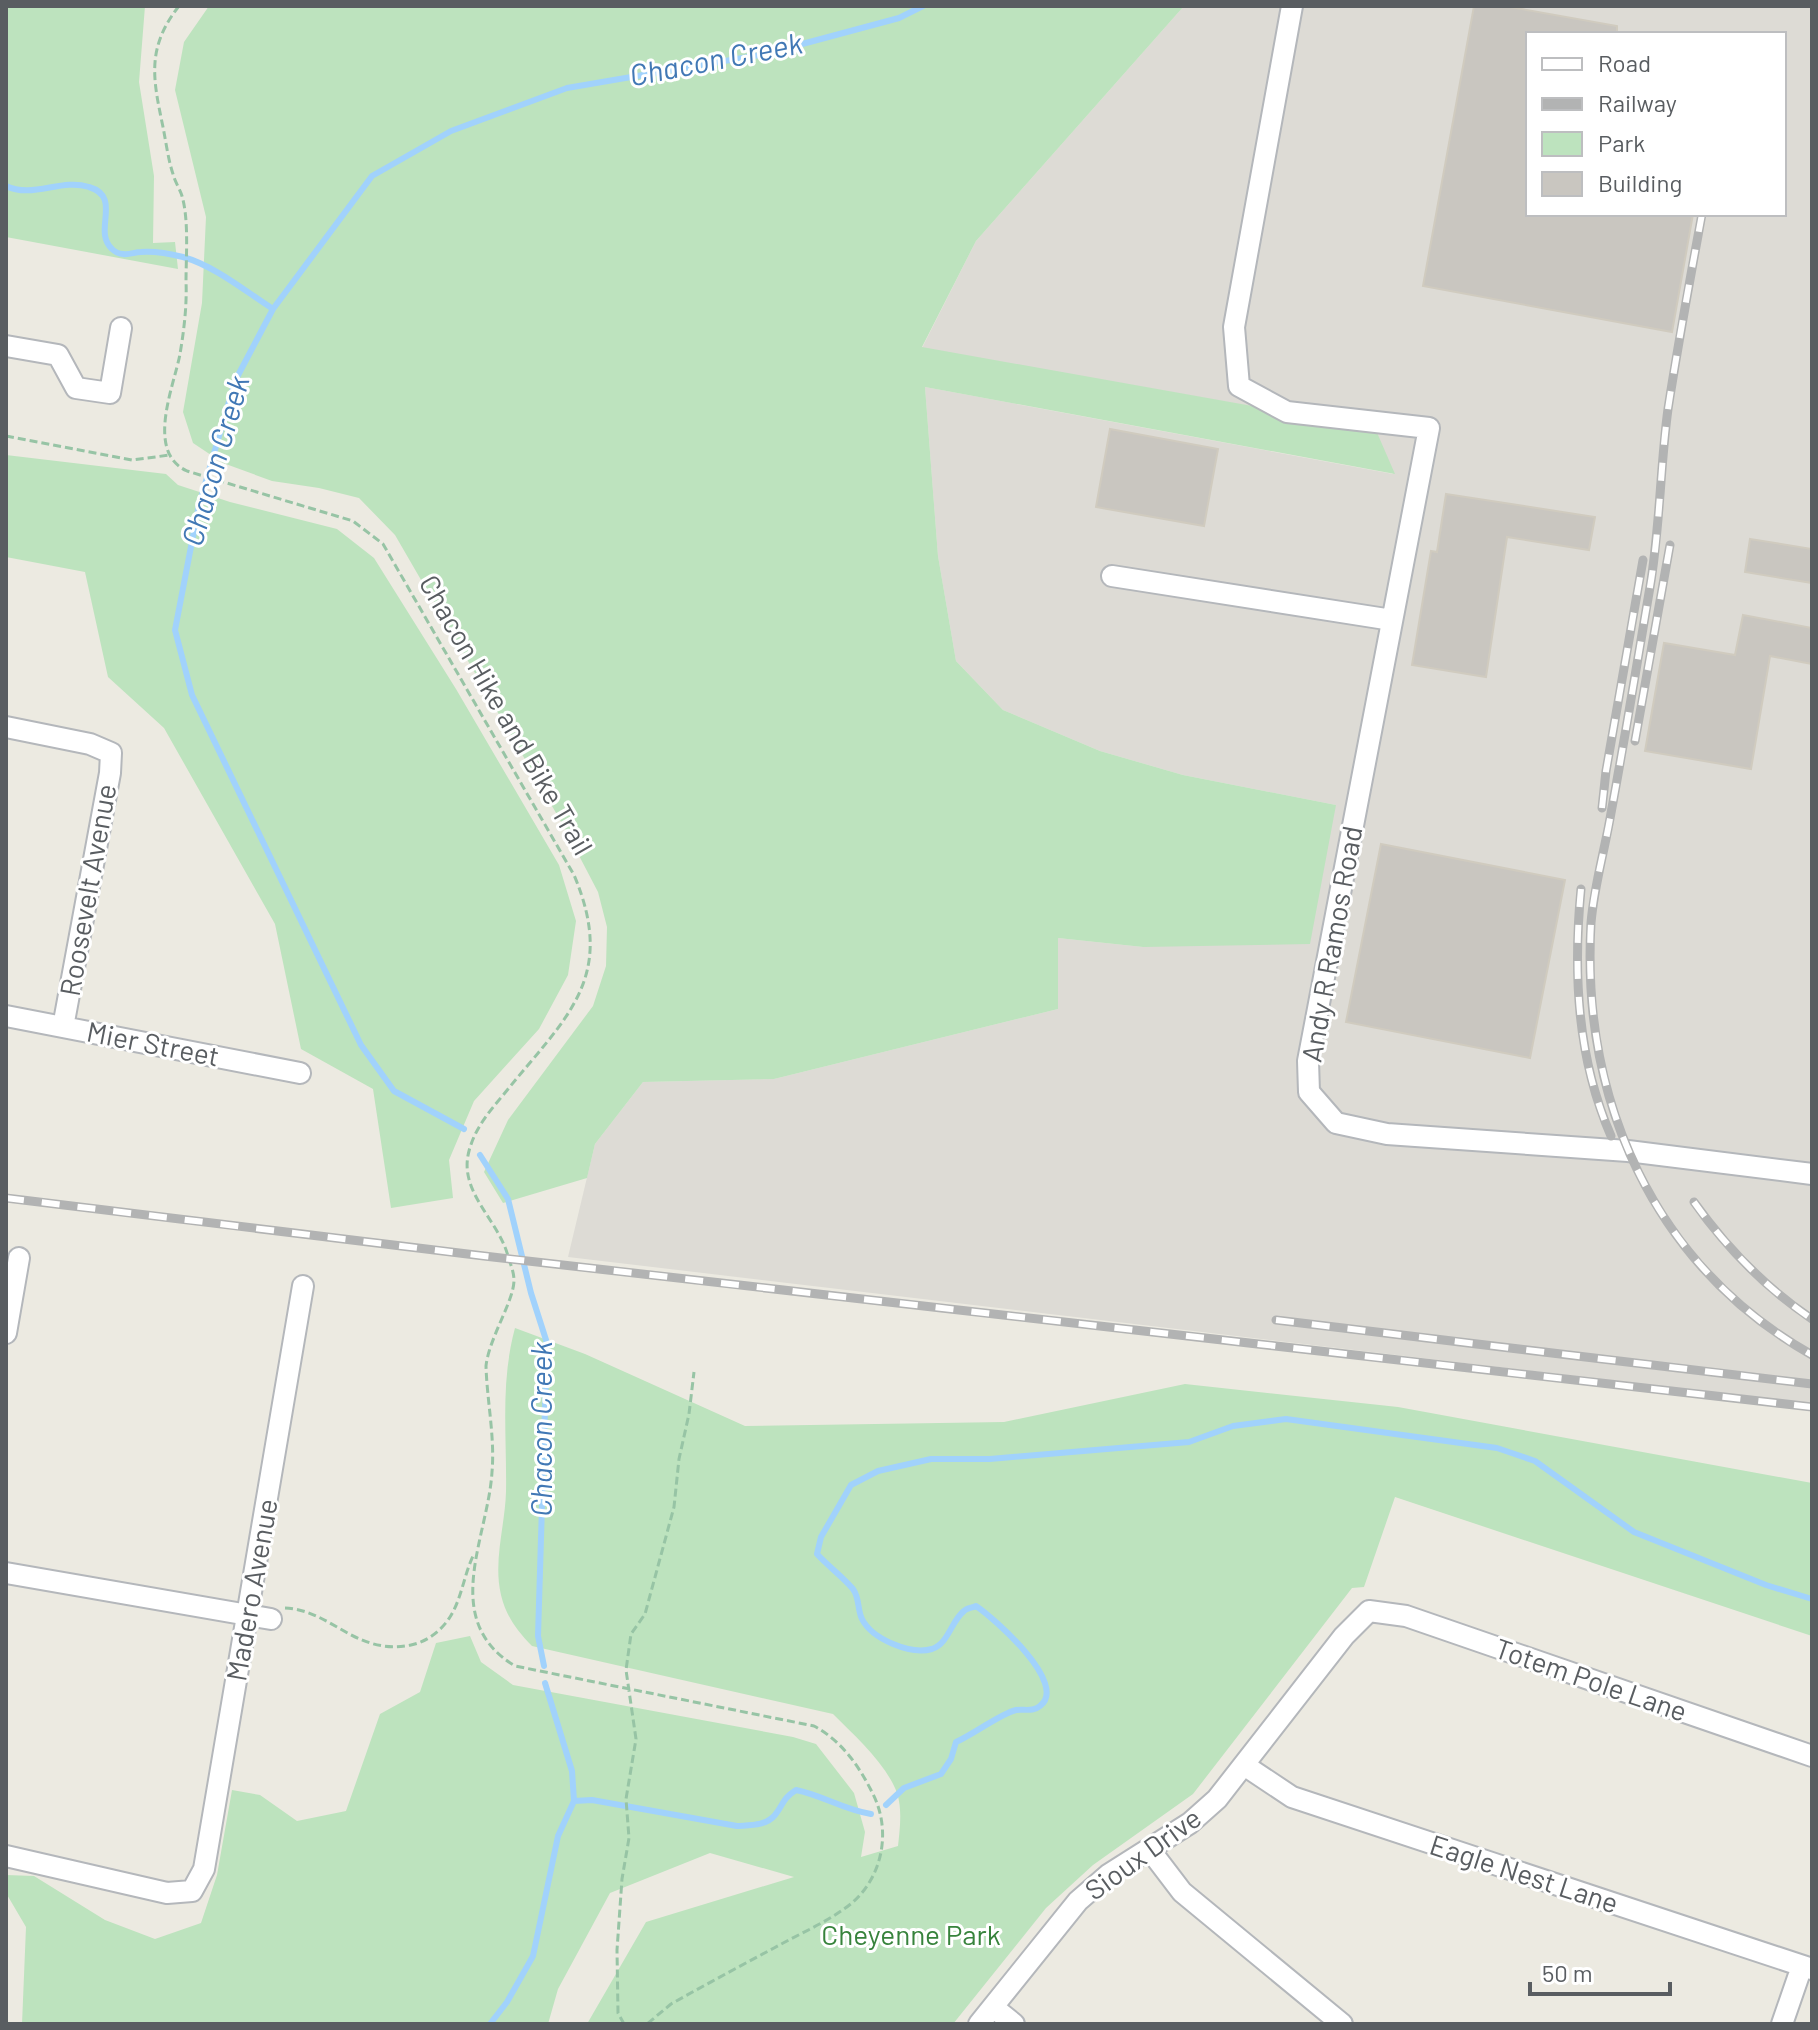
<svg xmlns="http://www.w3.org/2000/svg" width="1818" height="2030" font-family="Barlow,sans-serif">
<style>
.industrial{fill:#dddbd5;fill-rule:evenodd}
.green{fill:#bde3be}
.lines{fill:none;stroke-linecap:round;stroke-linejoin:round}
.stream{stroke:#a1d2fc;stroke-width:6}
.building{fill:#c9c6c0;stroke:#d0cbbf;stroke-width:2}
.minor-casing{stroke:#b4b7bb;stroke-width:24}
.path{stroke:#97c4a5;stroke-width:3;stroke-dasharray:8 4;stroke-linecap:butt}
.minor{stroke:#fff;stroke-width:20}
.rail-casing{stroke:#b2b3b3;stroke-width:9}
.rail{stroke:#fff;stroke-width:6;stroke-dasharray:18;stroke-linecap:butt}
.labels{text-anchor:middle;stroke-width:6;stroke-linejoin:round;paint-order:stroke}
.street-label{font-size:28px;fill:#595d61;stroke:#fff}
.park-label{font-size:28px;fill:#37833c;stroke:#fff}
.water-label{font-size:30px;font-style:italic;fill:#4178b5;stroke:#fff}
</style>
<rect width="100%" height="100%" fill="#eceae1"/>
<path class="industrial" d="M1184,6h628v1398l-1244,-147 27,-113 48,-62 131,-3 284,-70v-71l85,9 193,-142 -153,-30 -83,-24 -97,-41 -47,-49 -18,-105 -13,-169 468,87 -19,-46 -452,-80 54,-107zM1528,34h256v180h-256z"/>
<path class="green" d="M6,6h139l-6,76 15,94 -1,67 22,-1 3,27 -172,-32z
M209,6h975l-208,235 -54,106 453,81 20,46 -470,-87 13,169 18,105 47,49 97,41 83,24 153,30 -26,139 -167,3 -85,-9v71l-284,70 -131,3 -48,62 -8,34 -84,25 -19,-31 24,-52 85,-114 13,-40 1,-39 -9,-35 -35,-67 -168,-290 -36,-37 -40,-10 -47,-7 -49,-18 -30,-20 -10,-31 19,-109 4,-86 -31,-127 9,-48z
M6,455l160,19 12,11 52,17 107,27 37,29 82,131 103,176 17,56 -8,54 -29,54 -65,72 -25,59 4,38 -62,10 -18,-119 -72,-40 -26,-125 -111,-196 -56,-51 -23,-105 -79,-15z
M515,1328l70,26 160,72 259,-4 181,-38 213,23 414,76v153l-417,-139 -31,90 -12,1 -159,206 -100,71 -47,43 -93,116h-366l59,-102 148,-45 -84,-24 -100,40 -52,96 -10,35h-526l4,-97 -20,-34v-18l28,1 71,44 50,19 46,-16 16,-48 15,-85 28,5 37,26 49,-10 34,-97 40,-22 16,-49 34,-7 11,26 32,23 280,52 23,7 38,49 11,39 -4,25 37,-11c2,-18 5,-41 -3,-58 -12,-27 -41,-53 -62,-74l-301,-68c-15,-15 -26,-30 -31,-51 -8,-34 4,-69 5,-103 1,-56 -6,-109 9,-164z"/>
<g class="lines">
<path class="stream" d="M6,186c27,13 55,-8 83,1 34,10 3,44 23,62 2,2 7,5 11,5 6,1 12,-2 18,-2 13,-1 30,2 42,5 32,9 62,34 90,52
M464,1129l-70,-38 -33,-46 -169,-350 -17,-65 24,-125 36,-124 38,-72 99,-133 79,-45 116,-43 198,-34 134,-36 24,-12
M480,1155l28,44 23,94 16,50 -9,293 6,30
M574,1801l18,-1 145,26c13,-1 29,0 38,-11 9,-11 7,-16 21,-25 26,5 48,20 75,24
M886,1805l18,-17 37,-14 10,-15 5,-17c16,-7 46,-29 60,-32 9,-1 17,2 24,-4 29,-22 -45,-87 -64,-100 -4,2 -9,2 -12,5 -13,10 -15,32 -32,38 -22,6 -60,-10 -70,-30 -5,-10 -2,-20 -9,-30 -10,-12 -25,-23 -36,-35l4,-17 30,-52 27,-14 53,-12h59l199,-17 44,-16 53,-7 211,29 38,13 99,71 132,53 46,14
M490,2024l17,-22 26,-46 25,-120 16,-35 -2,-30 -27,-88"/>
</g>
<path class="building" d="M1474,6h31l112,20v8h-89v180h165l-21,118 -249,-46z
M1110,429l108,20 -14,77 -108,-19z
M1446,494l149,23 -6,33 -82,-13 -21,140 -74,-12 19,-114 6,1z
M1750,539l62,10v34l-67,-11z
M1743,615l69,13v36l-42,-8 -19,113 -106,-18 19,-108 71,12z
M1381,844l184,36 -35,178 -184,-36z"/>
<g class="lines">
<g class="minor-casing">
<path id="minor" d="M1292,6l-58,321 5,59 48,26 142,16 -121,633 1,31 27,31 51,11 241,17 184,23
M6,346l52,9 18,33 34,5 11,-65
M1112,576l280,44
M6,727l84,17 21,9 -1,20 -47,254
M6,1016l294,57
M6,1333l13,-75
M6,1573l265,46
M1244,1765l48,32 520,172
M1150,1850l32,42 160,132
M6,1856l161,37 25,-2 12,-22 99,-583
M993,2007l21,17
M979,2024l99,-123 30,-26 82,-52 27,-24 127,-163 25,-25 37,5 406,140
M1782,2024l20,-58"/>
</g>
<path class="path" d="M179,6c-33,42 -26,73 -16,121 3,15 5,32 10,47 2,8 7,15 9,22 7,24 4,61 4,85 1,25 -2,49 -6,73 -6,32 -35,98 7,117l166,50 30,23 191,331c44,104 -9,143 -70,219 -15,18 -29,34 -35,57 -11,41 29,68 39,105 2,7 6,16 6,24 0,21 -25,58 -28,86 1,35 9,71 6,106 -4,66 -53,148 23,194l299,60c28,15 45,40 59,68 20,40 8,90 -29,115 -21,15 -47,26 -70,39 -34,18 -69,37 -103,56l-24,20
M6,436l126,24 38,-5
M285,1608c47,2 70,48 126,37 16,-3 31,-15 39,-28 12,-19 14,-43 24,-63
M624,2024l-6,-11 -1,-63 5,-71 7,-41 -3,-39 10,-60 -10,-69 5,-36 14,-20 29,-107 5,-48 10,-45 5,-42"/>
<use href="#minor" class="minor"/>
<g class="rail-casing">
<path id="rail" d="M1702,214c-12,65 -24,130 -34,195 -8,59 -8,119 -18,178 -13,76 -25,151 -39,226 -6,36 -17,73 -20,110 -10,177 62,342 221,432
M1635,741l35,-196
M1602,808l4,-37 37,-211
M1581,889c-8,84 -4,169 30,247
M6,1198l478,58 1328,151
M1694,1202c32,45 72,86 118,117
M1276,1320l536,64"/>
</g>
<use href="#rail" class="rail"/>
</g>
<g class="labels">
<g class="street-label">
<text transform="translate(506 715) rotate(60)" y="10">Chacon Hike and Bike Trail</text>
<text transform="translate(88 890) rotate(-80)" y="10">Roosevelt Avenue</text>
<text transform="translate(1332 944) rotate(-80)" y="10">Andy R Ramos Road</text>
<text transform="translate(153 1044) rotate(11)" y="10">Mier Street</text>
<text transform="translate(252 1590) rotate(-80)" y="10">Madero Avenue</text>
<text transform="translate(1591 1680) rotate(19)" y="10">Totem Pole Lane</text>
<text transform="translate(1143 1854) rotate(-36)" y="10">Sioux Drive</text>
<text transform="translate(1524 1874) rotate(18)" y="10">Eagle Nest Lane</text>
</g>
<g class="park-label">
<text x="911" y="1945">Cheyenne Park</text>
</g>
<g class="water-label">
<text transform="translate(716 60) rotate(-11)" y="10">Chacon Creek</text>
<text transform="translate(216 461) rotate(-74)" y="10">Chacon Creek</text>
<text transform="translate(542 1429) rotate(-90)" y="10">Chacon Creek</text>
</g>
</g>
<rect width="1818" height="2030" fill="none" stroke="#595d61" stroke-width="16"/>
<rect x="1526" y="32" width="260" height="184" fill="#ffffff" stroke="#bdbec0" stroke-width="2"/>
<rect x="1542" y="58" width="40" height="12" fill="#ffffff" stroke="#bdbec0" stroke-width="2"/>
<text x="1598" y="72" font-size="24" fill="#595d61">Road</text>
<rect x="1542" y="98" width="40" height="12" fill="#b2b3b3" stroke="#bdbec0" stroke-width="2"/>
<text x="1598" y="112" font-size="24" fill="#595d61">Railway</text>
<rect x="1542" y="132" width="40" height="24" fill="#bde3be" stroke="#bdbec0" stroke-width="2"/>
<text x="1598" y="152" font-size="24" fill="#595d61">Park</text>
<rect x="1542" y="172" width="40" height="24" fill="#c9c6c0" stroke="#bdbec0" stroke-width="2"/>
<text x="1598" y="192" font-size="24" fill="#595d61">Building</text>
<path d="M1530 1982v12h140v-12" fill="none" stroke="#595d61" stroke-width="4"/>
<text x="1542" y="1982" font-size="24" fill="#595d61" stroke="#ffffff" stroke-width="6" paint-order="stroke">50 m</text>
</svg>
